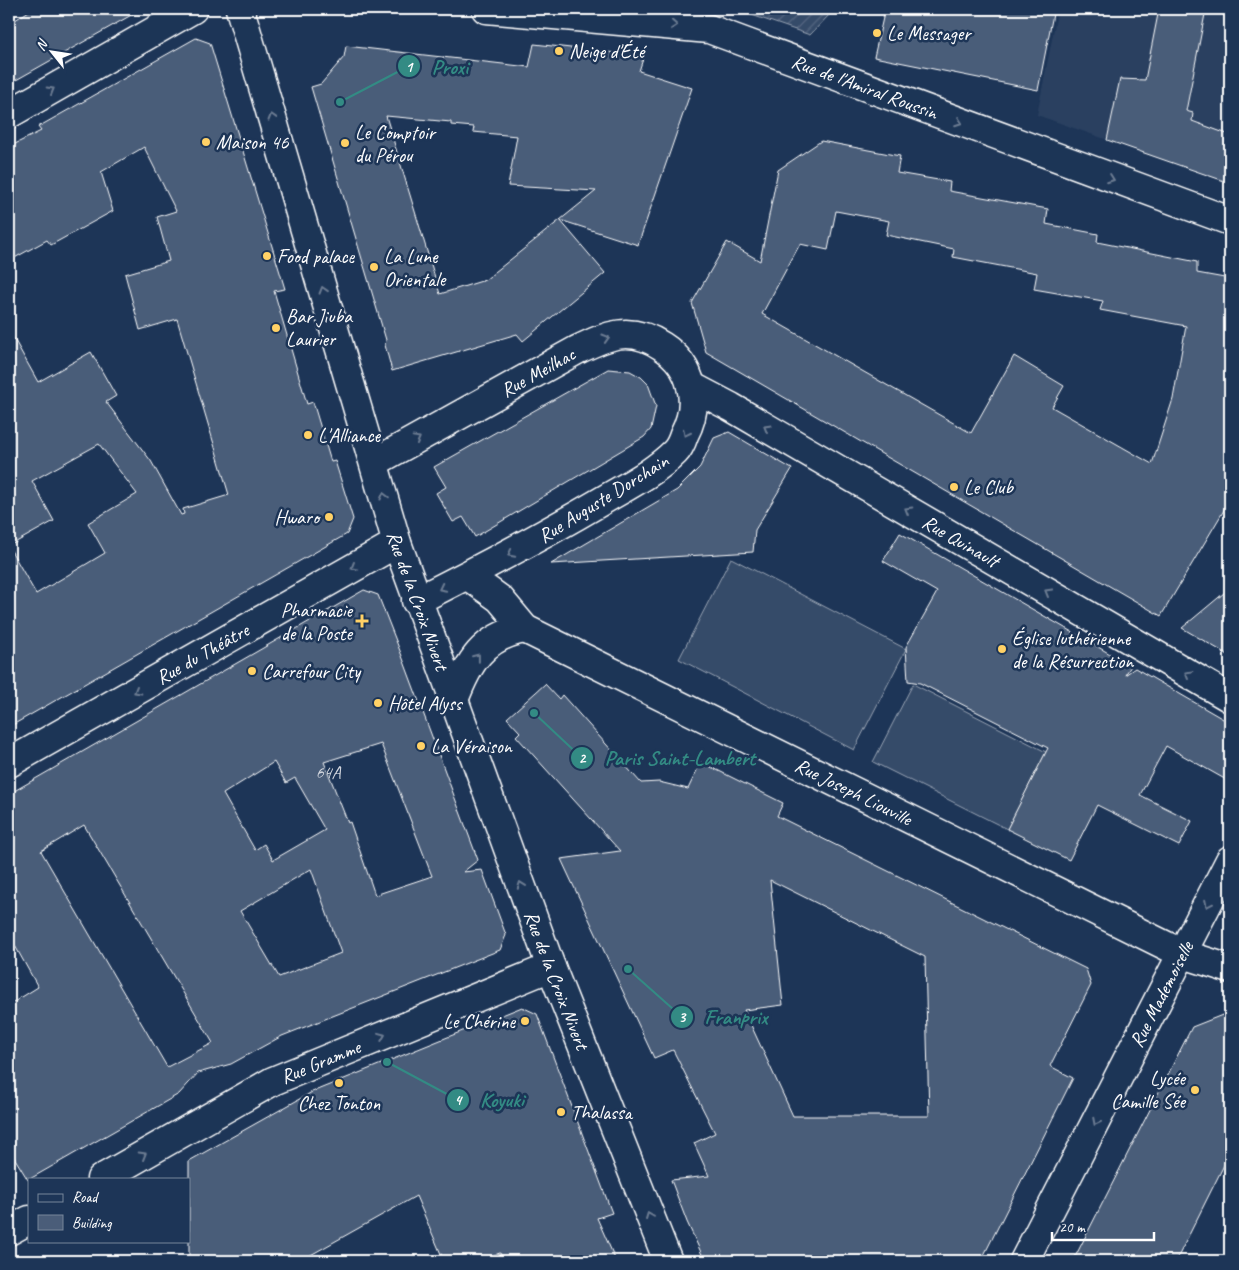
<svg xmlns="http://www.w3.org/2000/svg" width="1239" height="1270" font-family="Caveat,sans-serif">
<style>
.built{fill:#2a4161}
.grass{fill:#364b69;stroke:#9aa5b4}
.garden{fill:url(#garden-furrows);stroke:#9aa5b4}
.building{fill:#4a5d79;stroke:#fff;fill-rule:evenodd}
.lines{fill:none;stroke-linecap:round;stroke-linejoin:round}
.street-casing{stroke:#fff;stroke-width:31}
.secondary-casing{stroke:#fff;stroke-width:31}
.street{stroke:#1d3557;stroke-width:28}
.secondary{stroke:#1d3557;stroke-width:28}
.oneway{stroke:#6c7c92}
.poi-dot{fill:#ffd166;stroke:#1d3557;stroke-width:2}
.labels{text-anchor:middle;stroke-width:5;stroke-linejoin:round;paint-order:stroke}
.number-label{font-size:18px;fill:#d2d6de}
.poi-label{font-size:20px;fill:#fff;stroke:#1d3557;text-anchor:start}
.street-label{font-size:20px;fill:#fff;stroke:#1d3557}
.leader{fill:none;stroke:#338b84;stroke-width:2}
.callout-dot{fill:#338b84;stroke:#1d3557;stroke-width:2}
.mark-label{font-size:15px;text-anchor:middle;font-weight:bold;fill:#fff}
.callout-label{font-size:21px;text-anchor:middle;font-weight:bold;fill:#338b84;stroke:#1d3557;stroke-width:5;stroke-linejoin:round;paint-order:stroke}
</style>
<defs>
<pattern id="garden-furrows" width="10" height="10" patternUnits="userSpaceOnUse" patternTransform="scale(1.25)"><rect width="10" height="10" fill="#364b69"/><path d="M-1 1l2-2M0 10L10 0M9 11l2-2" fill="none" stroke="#546680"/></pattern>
</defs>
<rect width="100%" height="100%" fill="#1d3557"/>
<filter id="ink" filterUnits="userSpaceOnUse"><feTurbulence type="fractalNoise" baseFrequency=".02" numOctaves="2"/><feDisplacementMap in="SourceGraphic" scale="10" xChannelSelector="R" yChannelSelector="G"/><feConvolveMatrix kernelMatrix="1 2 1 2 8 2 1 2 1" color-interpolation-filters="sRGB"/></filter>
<g filter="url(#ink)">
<path class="built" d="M1058,9h172v174l-193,-68z"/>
<path class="grass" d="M731,558l175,91 -52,101 -175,-91z
M913,684l133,68 -39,77 -134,-67z"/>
<path class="garden" d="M734,9h98l-1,4 -21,22z"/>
<path class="building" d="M32,9h110l-133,75v-60z
M885,9h169l-16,81 -164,-33z
M1159,9h47l-20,102 7,2 -1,8 38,14v48l-123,-43 13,-61 25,1z
M196,38l14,5 75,246 -11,2 33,113 6,-2 18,60 4,-1 18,58 -6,15 -338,193v-180l27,47 69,-41 -17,-30 49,-29 -38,-50 -67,37 22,40 -45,25v-216l29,52 53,-30 25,44 -10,6 45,59 30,54 3,-1 -1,-5 46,-14 -52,-176 -37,11 -15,-56 44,-13 -12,-44 19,-6 -32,-64 -43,25 12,39 -62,34 -4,-5 -38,21v-114l32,-16 -3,-4z
M534,44l110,12 -5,15 53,17 -54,157 -78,-25 36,-29 -88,-5 9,-50 -44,-4 1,-5 -23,-2v-3l-65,-6 54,178 45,-14 75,-60 45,53 -82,68 -6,-7 -125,37 -7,-26 1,-5 -75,-253 10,-3 23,-27 2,-11 183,21z
M821,141l79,15 -3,17 53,9 -1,9 99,18 -2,15 52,10 -1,8 100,20v11l33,6v221l-69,116 -455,-264 -14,-49 35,-61 33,19 18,-91zM836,211l53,10 -3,14 68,14 -1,8 84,16 -3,16 69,12 -3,9 86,16 -13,73 -21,65 -100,-57 12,-21 -50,-30 -43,77 -209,-119 38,-70 28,6z
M608,369l22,2 11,6 7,7 8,22 -5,23 -7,8 -169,100 -12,-20 -10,5 -17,-29 10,-6 -12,-20z
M729,432l63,37 -37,61 -2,22 -202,12 126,-74 23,-23 14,-29z
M900,533l231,133 -6,9 10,-7 95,55v59l-64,-36 -26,49 52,26 -13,25 -82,-41 -28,55 -62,-31 41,-81 -128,-65 -12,-2 -2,-34 31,-55 -54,-31z
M1230,588v68l-48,-28z
M364,590l14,5 24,61 76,204 -15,12 19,-2 24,65 -6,15 -218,86 -51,28 -33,9 -19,21 -151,86 -19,-31v-144l29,-18 -29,-52v-141zM381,744l51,132 -57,19 -25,-73 -2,1 -24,-61zM274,762l12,21 9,-5 30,52 -52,30 -9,-16 -9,6 -32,-56zM84,825l129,218 -46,24 -126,-216zM311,869l30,84 -62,24 -39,-66z
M545,684l14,15 3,-4 79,88 18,-1 29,7 13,-27 82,41 -6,13 309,153 5,16 -41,81 23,12 -92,183h-276l-18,-39 -16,-42 38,-4 -15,-33 21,-10 -42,-83 -19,8 -93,-199 59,-8 -104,-115 4,-4 -13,-14zM770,880l155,77 4,159h-136l-49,-106 39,-5z
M522,1007l15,7 75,199 -15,5 19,43h-112l-4,-8 -23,8h-33l-28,-65 -116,65h-111v-100l123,-69z
M1230,1012v141l-54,108h-103l119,-234z"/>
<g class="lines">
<g class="street-casing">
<g id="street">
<path id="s1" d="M486,9l223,20 521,192"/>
<path d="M9,114l184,-105"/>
<path id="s2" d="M691,386l40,21 499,291"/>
<path id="s3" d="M375,462l202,-112c31,-15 53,-25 85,-4 31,20 39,57 22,89 -2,6 -5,13 -9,17 -21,21 -50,35 -75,50 -61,36 -122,68 -184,99"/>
<path id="s4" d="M468,576l32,23 25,30 658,325 47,15"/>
<path d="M454,700c14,-37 29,-64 71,-71"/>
<path id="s5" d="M9,763l388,-220"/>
<path id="s6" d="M101,1179l172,-98 278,-114"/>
<path d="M9,1231l20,-11"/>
<path id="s7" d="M1024,1261l206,-401"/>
</g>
</g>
<g class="secondary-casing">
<g id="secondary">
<path id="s8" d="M240,9l157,534 154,424 117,294"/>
</g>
</g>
<use href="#street" class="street"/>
<use href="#secondary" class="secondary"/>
</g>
<defs><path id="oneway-chevron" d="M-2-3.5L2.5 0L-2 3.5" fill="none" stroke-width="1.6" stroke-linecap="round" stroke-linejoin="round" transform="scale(1.25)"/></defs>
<g class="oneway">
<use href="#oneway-chevron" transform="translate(674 25) rotate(5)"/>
<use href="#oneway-chevron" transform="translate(51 90) rotate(-30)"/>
<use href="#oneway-chevron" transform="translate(272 117) rotate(-107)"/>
<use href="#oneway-chevron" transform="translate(959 122) rotate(20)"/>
<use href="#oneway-chevron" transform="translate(1111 179) rotate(20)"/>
<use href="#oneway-chevron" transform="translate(323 290) rotate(-107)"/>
<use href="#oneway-chevron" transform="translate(606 338) rotate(-17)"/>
<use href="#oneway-chevron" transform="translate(767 428) rotate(-150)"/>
<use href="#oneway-chevron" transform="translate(686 433) rotate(117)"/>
<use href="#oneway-chevron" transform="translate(417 439) rotate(-29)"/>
<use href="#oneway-chevron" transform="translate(384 496) rotate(-105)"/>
<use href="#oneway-chevron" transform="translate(908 510) rotate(-150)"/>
<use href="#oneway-chevron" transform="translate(511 554) rotate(152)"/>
<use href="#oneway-chevron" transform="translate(354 567) rotate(150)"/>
<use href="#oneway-chevron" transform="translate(442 588) rotate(153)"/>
<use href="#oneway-chevron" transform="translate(1048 592) rotate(-150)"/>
<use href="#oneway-chevron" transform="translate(477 657) rotate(-52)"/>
<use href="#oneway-chevron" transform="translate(1188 674) rotate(-150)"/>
<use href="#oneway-chevron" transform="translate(137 691) rotate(150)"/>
<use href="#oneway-chevron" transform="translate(521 885) rotate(-110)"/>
<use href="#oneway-chevron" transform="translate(1208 904) rotate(116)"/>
<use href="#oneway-chevron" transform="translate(382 1036) rotate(-22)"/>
<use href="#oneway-chevron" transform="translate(1096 1122) rotate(117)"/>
<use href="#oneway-chevron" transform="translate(143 1155) rotate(-30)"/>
<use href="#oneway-chevron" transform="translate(649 1216) rotate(-111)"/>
</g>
</g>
<g class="poi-dot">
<circle cx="877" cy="33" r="5"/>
<circle cx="559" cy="51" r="5"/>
<circle cx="206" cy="142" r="5"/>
<circle cx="345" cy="143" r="5"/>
<circle cx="267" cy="256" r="5"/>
<circle cx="374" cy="267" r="5"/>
<circle cx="276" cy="328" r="5"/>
<circle cx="308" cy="435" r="5"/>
<circle cx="954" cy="487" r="5"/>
<circle cx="329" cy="517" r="5"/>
<path d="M359.5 613.5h5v5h5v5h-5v5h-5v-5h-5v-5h5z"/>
<circle cx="1002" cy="649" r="5"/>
<circle cx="252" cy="671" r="5"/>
<circle cx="378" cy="703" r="5"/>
<circle cx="421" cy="746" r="5"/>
<circle cx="525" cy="1021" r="5"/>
<circle cx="339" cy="1083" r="5"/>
<circle cx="1195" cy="1090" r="5"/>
<circle cx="561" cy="1112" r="5"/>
</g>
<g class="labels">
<g class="number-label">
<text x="328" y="778">64A</text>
</g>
<g class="poi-label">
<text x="887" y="40">Le Messager</text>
<text x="569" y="58">Neige d'Été</text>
<text x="355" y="139">Le Comptoir<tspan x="355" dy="23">du Pérou</tspan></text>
<text x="216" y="149">Maison 46</text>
<text x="277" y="263">Food palace</text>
<text x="384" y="263">La Lune<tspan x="384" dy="23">Orientale</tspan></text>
<text x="286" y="323">Bar Jiuba<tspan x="286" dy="23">Laurier</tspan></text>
<text x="318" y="442">L'Alliance</text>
<text x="964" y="494">Le Club</text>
<text x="319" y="524" text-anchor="end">Hwaro</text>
<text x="352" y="617" text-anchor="end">Pharmacie<tspan x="352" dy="23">de la Poste</tspan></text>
<text x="1012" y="645">Église luthérienne<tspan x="1012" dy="23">de la Résurrection</tspan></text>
<text x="262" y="678">Carrefour City</text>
<text x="388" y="710">Hôtel Alyss</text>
<text x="431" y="753">La Véraison</text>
<text x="515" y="1028" text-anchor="end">Le Chérine</text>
<text x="1185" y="1085" text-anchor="end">Lycée<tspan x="1185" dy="23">Camille Sée</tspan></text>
<text x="339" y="1110" text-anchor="middle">Chez Tonton</text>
<text x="571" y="1119">Thalassa</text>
</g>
<g class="street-label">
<text dy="7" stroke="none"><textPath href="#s1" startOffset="390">Rue de l'Amiral Roussin</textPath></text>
<text dy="7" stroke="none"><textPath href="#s3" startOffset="186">Rue Meilhac</textPath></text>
<text transform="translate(603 498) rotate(-32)" y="7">Rue Auguste Dorchain</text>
<text dy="7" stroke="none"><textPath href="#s2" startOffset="311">Rue Quinault</textPath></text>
<text dy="7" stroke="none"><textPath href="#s8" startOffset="618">Rue de la Croix Nivert</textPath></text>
<text dy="7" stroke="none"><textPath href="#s5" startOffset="222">Rue du Théâtre</textPath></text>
<text dy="7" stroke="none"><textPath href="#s4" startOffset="445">Rue Joseph Liouville</textPath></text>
<text dy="7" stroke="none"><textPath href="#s8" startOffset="1022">Rue de la Croix Nivert</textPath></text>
<text dy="7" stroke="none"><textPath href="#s7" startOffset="300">Rue Mademoiselle</textPath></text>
<text dy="7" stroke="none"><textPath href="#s6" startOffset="249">Rue Gramme</textPath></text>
</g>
</g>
<path class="leader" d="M340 102L409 66M534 713L582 758M628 969L682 1017M387 1062L458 1100"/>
<g class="callout-dot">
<circle cx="340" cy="102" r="5"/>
<circle cx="534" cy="713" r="5"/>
<circle cx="628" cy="969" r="5"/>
<circle cx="387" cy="1062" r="5"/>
<circle cx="409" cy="66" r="12"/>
<circle cx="582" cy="758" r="12"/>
<circle cx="682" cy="1017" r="12"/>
<circle cx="458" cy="1100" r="12"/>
</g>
<g class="mark-label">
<text x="409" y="72">1</text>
<text x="582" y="763">2</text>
<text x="682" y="1022">3</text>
<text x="458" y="1105">4</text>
</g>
<g class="callout-label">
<text x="450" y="74">Proxi</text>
<text x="680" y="765">Paris Saint-Lambert</text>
<text x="736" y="1024">Franprix</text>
<text x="502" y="1107">Koyuki</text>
</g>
<rect width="1239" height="1270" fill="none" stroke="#1d3557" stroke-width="30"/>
<rect x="15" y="15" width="1209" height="1240" fill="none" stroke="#fff" stroke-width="2" filter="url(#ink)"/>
<rect x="28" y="1178" width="162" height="65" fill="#1d3557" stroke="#77869a"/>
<rect x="38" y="1194" width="25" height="8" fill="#1d3557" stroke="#77869a"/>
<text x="72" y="1202" font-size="15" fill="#ffffff">Road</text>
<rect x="38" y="1215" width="25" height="15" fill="#4a5d79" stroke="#77869a"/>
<text x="72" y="1228" font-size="15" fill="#ffffff">Building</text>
<g transform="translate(52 52) rotate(300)" stroke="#1d3557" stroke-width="4" paint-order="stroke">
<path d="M0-4L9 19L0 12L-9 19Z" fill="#ffffff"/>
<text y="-8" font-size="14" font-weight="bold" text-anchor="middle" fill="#ffffff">N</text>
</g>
<path d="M1052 1232v8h102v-8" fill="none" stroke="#ffffff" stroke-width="2.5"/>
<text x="1059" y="1232" font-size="15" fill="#ffffff" stroke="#1d3557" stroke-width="4" paint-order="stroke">20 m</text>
</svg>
